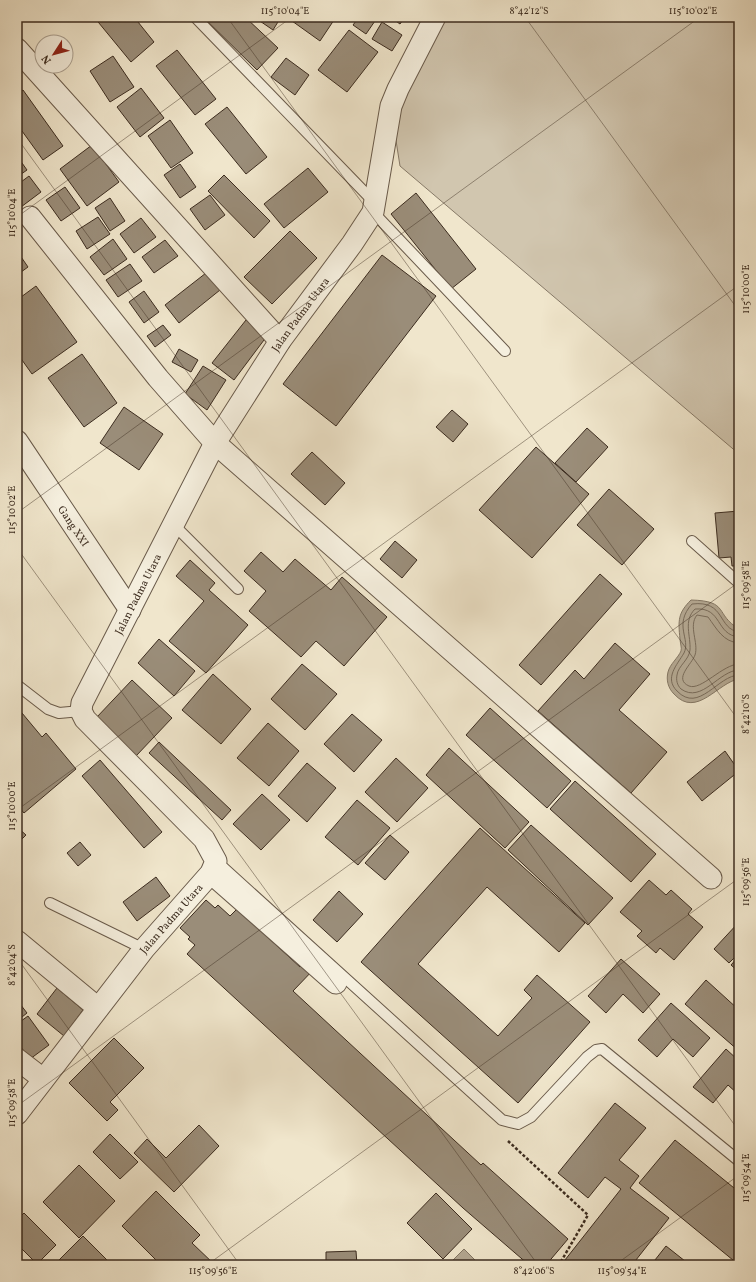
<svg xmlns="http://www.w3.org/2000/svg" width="756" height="1282" font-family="Vollkorn,serif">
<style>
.green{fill:#d1c6af;stroke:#867967}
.water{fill:#b3a791;stroke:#837663}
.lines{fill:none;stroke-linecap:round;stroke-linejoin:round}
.shore{stroke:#786a58;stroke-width:1}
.building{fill:#9a8d79;stroke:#3c2c1f}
.lane-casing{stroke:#695a4a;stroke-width:12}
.street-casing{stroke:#695a4a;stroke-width:23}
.path{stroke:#3c2c1f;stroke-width:2.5;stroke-dasharray:3 2;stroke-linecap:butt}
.lane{stroke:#f5efde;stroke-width:10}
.street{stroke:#f5efde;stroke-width:21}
.ticks{fill:none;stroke:#3c2c1f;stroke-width:1;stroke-opacity:0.45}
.labels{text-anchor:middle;stroke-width:3;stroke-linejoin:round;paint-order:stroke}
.street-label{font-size:11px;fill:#3c2c1f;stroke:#f5efde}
.neatline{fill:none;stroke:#3c2c1f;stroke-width:1.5}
.ticks-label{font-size:10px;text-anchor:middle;fill:#3c2c1f}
</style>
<rect width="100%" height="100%" fill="#f0e6cc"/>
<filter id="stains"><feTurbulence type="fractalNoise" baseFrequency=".005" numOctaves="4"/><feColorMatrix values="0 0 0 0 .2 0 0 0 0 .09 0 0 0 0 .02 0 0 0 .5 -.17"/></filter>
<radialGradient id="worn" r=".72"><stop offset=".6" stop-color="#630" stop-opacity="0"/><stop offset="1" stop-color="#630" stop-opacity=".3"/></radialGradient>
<path class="green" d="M445,17h294v437l-339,-288 -8,-51z"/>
<path class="water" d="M691,600c39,1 23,14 48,29v50c-21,3 -42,40 -65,15 -6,-6 -8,-14 -6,-22 2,-8 10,-14 13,-21 1,-3 -1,-9 -1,-12 -2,-19 -2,-26 11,-39z
M464,1249l16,16h-26l-3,-3z"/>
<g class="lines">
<path class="shore" d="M739,632c-22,-3 -13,-32 -47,-28 -19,21 -1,35 -8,49 -7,12 -20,25 -7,38 22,23 41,-16 62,-16
M739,637c-24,-2 -16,-30 -44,-28 -12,12 -4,27 -5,41 -1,10 -12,16 -13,25 -1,5 0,10 4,14 21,15 38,-19 58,-19
M739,643c-16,-1 -22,-14 -31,-26l-11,-2c-9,11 2,28 -2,40 -3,9 -22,24 -6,31 12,5 34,-22 50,-22"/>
</g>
<path class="building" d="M94,17h40l20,25 -23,20z
M203,17h42l33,31 -21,22z
M254,17h27l-8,13z
M295,17h41l-16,24 -28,-20z
M359,17l18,1 -11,16 -13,-9z
M390,17h15l-5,7z
M382,22l20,13 -10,16 -20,-12z
M349,30l29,22 -31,40 -29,-22z
M177,50l39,49 -21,16 -39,-49z
M113,56l21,31 -24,15 -20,-31z
M286,58l23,17 -14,20 -24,-18z
M141,88l23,30 -24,19 -23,-30z
M23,90l40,56 -20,14 -21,-29 -5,3v-40z
M227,107l40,50 -21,17 -41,-50z
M170,120l23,33 -22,15 -23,-32z
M92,145l27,37 -32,24 -27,-37z
M17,156l10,14 -10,7z
M180,164l16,23 -16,11 -16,-23z
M308,168l20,24 -44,36 -20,-24z
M224,175l46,46 -16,17 -46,-47z
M29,176l12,16 -24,18v-25z
M65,187l15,21 -19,13 -15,-21z
M416,193l60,76 -25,20 -60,-75z
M210,195l15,20 -20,15 -15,-21z
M110,198l15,23 -15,10 -15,-23z
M98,217l12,17 -23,15 -11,-18z
M141,218l15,19 -22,16 -14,-19z
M290,231l27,27 -45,46 -28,-27z
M113,239l14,20 -23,16 -14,-18z
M165,240l13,16 -24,17 -12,-16z
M17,251l11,16 -11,8z
M382,255l54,41 -100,130 -53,-42z
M130,264l12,17 -24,16 -12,-17z
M206,273l14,17 -41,33 -14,-18z
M36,286l41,56 -45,32 -15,-21v-53z
M144,291l15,21 -15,11 -15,-21z
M246,320l21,16 -33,44 -22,-17z
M163,325l8,10 -16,12 -8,-11z
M179,349l19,11 -7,12 -19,-10z
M82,354l35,49 -33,24 -36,-49z
M203,366l23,14 -19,30 -22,-16z
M124,407l39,27 -24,36 -39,-27z
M452,410l16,14 -15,18 -17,-15z
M587,428l21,19 -32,35 -21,-19z
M536,447l53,47 -57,64 -53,-48z
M312,452l33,31 -20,22 -34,-31z
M609,489l45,40 -32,36 -45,-40z
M739,511v55h-7l-1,-9 -12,1 -4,-45z
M395,541l22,19 -15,18 -22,-19z
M261,552l22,20 12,-13 36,31 11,-13 45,40 -43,49 -28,-25 -15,16 -52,-46 17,-20 -22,-20z
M190,560l25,23 -6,7 39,35 -42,48 -37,-32 35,-40 -28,-25z
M600,574l22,20 -81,91 -22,-20z
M159,639l36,32 -21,25 -36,-33z
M615,643l35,31 -31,36 48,42 -36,41 -93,-82 37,-41 9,9z
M302,664l35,30 -32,36 -34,-31z
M213,674l38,35 -30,35 -39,-34z
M132,680l40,38 -36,38 -40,-38z
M17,707l25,30 4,-4 30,36 -52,44 -7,-8v-46l2,-2 -2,-3z
M490,708l81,73 -24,27 -81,-73z
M352,714l30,26 -28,32 -30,-28z
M268,723l31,28 -30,35 -32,-28z
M159,742l72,68 -9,10 -73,-67z
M449,748l80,74 -24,26 -79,-73z
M725,751l14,20 -37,30 -15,-19z
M396,758l32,30 -31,34 -32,-30z
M100,760l62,72 -18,16 -62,-72z
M307,763l29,25 -29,34 -29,-26z
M575,781l81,73 -25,28 -81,-73z
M262,794l28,26 -29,30 -28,-26z
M357,800l33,28 -32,37 -33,-28z
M531,825l82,73 -25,27 -80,-75z
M17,827l9,8 -9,9z
M480,828l105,95 -26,29 -72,-65 -69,77 80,72 34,-38 -8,-8 13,-15 53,47 -72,81 -157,-141z
M390,835l19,17 -24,28 -20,-17z
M80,842l11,13 -13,11 -11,-13z
M156,877l14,19 -33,25 -14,-19z
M649,880l17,15 5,-5 21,19 -4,5 15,13 -29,33 -14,-12 -4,5 -19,-17 5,-5 -22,-19z
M339,891l24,23 -26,28 -24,-22z
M206,900l9,8 3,-3 12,11 7,-7 63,58 7,-8 9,8 -23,24 188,174 2,-2 85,76 -22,26h-17l-66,-57 -276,-254 8,-9 -7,-6 2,-2 -10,-9z
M739,922v31l-10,10 -15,-14z
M739,956v16l-8,-7z
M621,959l39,35 -17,19 -20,-19 -17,19 -18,-17z
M706,980l33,30v41l-54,-47z
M57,988l26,22 -19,26 -27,-22z
M17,1000l10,13 -10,8z
M671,1003l39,35 -17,19 -20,-18 -16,18 -19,-17z
M28,1016l21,29 -19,14 -13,-17v-18z
M114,1038l30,30 -34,34 8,8 -11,11 -38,-38z
M726,1049l13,12v34l-11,-10 -15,18 -20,-16z
M615,1103l31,25 -27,32 20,16 -9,12 39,30 -37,47h-71l60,-76 -16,-12 -17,21 -30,-25z
M199,1125l20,21 -45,46 -40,-39 13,-14 19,19z
M110,1134l28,28 -18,17 -27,-27z
M675,1140l64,52v73l-100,-82z
M79,1165l36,36 -36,37 -36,-36z
M156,1191l44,44 -8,8 23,22h-54l-39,-39z
M436,1193l36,36 -29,30 -36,-36z
M24,1213l32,32 -19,19 -20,-20v-24z
M83,1236l29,29h-58z
M666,1246l24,19h-39z
M356,1251l1,14h-31v-13z"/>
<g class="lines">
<g class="lane-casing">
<path id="lane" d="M195,17l180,186
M373,212l132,139
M174,525l64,64
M692,541l47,42
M17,685l31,24 11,4 22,-2
M216,861l286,259 16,4 13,-7 56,-60 9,-7 6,-1 137,112
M50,903l94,46"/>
</g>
<g class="street-casing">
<g id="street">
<path d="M17,49l263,292"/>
<path d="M30,217l128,161 57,65 496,435"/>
<path id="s1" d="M17,441l113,169"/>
<path d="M211,873l125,110"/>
<path d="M17,941l81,67"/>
<path d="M17,1059l26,20"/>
<path id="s2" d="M17,1114l127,-165 67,-76 5,-12 -12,-22 -119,-120 -4,-8 1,-8 133,-260 65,-102 72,-97 21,-32 18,-106 7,-17 37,-72"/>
</g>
</g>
<path class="path" d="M508,1141l80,74 -29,50"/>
<use href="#lane" class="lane"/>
<use href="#street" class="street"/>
</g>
<path class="ticks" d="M227,17l512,704M525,17l214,294M17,138l722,993M17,217l275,-200M17,513l683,-496M17,548l521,717M17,810l722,-525M17,958l223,307M17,1106l722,-524M207,1265l532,-387M615,1265l124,-90"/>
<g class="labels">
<g class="street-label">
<text dy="4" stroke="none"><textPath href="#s2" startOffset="980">Jalan Padma Utara</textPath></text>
<text dy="4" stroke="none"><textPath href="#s1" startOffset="102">Gang XXI</textPath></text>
<text dy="4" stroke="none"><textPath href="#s2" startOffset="656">Jalan Padma Utara</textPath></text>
<text dy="4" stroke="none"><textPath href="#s2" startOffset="249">Jalan Padma Utara</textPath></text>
</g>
</g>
<rect width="756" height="1282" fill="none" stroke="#f0e6cc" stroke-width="44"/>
<g transform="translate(54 54) rotate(234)"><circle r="19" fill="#f5efde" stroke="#aba192"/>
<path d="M0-3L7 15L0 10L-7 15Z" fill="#8f2418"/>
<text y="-6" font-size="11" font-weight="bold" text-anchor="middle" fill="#3c2c1f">N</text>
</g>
<rect x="22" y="22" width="712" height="1238" class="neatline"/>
<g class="ticks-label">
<text x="285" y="14">115°10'04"E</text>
<text x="529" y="14">8°42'12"S</text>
<text x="693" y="14">115°10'02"E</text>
<text transform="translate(11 213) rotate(-90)" y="4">115°10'04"E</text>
<text transform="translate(745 289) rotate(-90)" y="4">115°10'00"E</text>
<text transform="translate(11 510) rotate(-90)" y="4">115°10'02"E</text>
<text transform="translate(745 585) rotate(-90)" y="4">115°09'58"E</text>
<text transform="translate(745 714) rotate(-90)" y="4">8°42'10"S</text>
<text transform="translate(11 806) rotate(-90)" y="4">115°10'00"E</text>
<text transform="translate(745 882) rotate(-90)" y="4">115°09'56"E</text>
<text transform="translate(11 965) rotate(-90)" y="4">8°42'04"S</text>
<text transform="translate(11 1103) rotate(-90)" y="4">115°09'58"E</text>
<text transform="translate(745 1178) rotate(-90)" y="4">115°09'54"E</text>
<text x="213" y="1274">115°09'56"E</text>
<text x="534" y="1274">8°42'06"S</text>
<text x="622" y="1274">115°09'54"E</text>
</g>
<rect width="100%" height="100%" filter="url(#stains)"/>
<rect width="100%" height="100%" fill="url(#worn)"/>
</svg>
